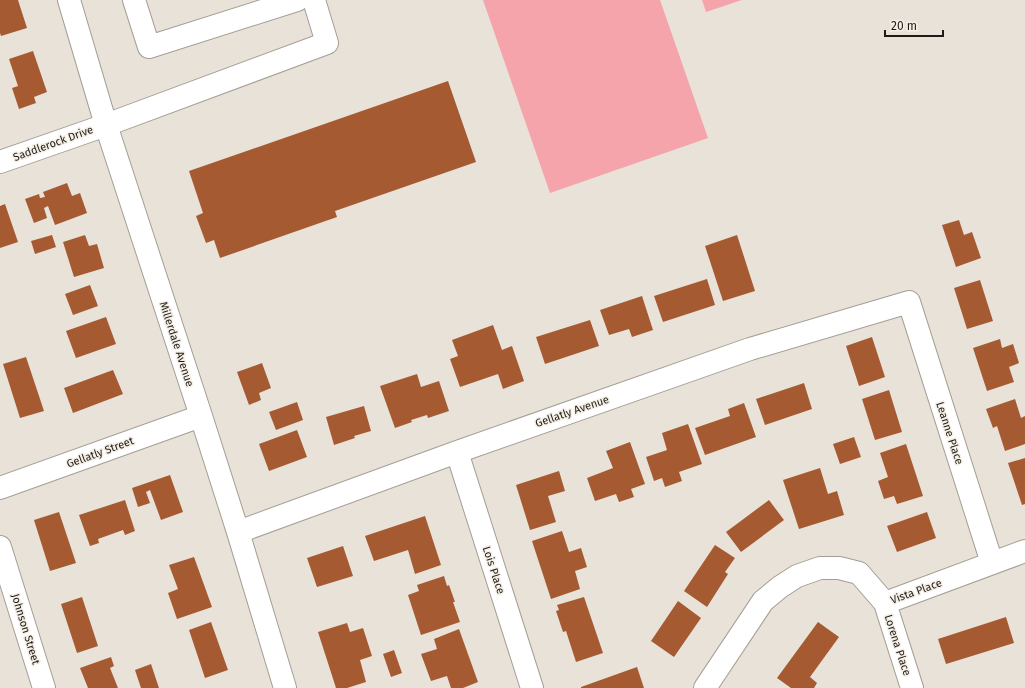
<svg xmlns="http://www.w3.org/2000/svg" width="1025" height="688" font-family="'Fira Sans',sans-serif">
<style>
.green{fill:#f4a4aa}
.building{fill:#a55a32}
.lines{fill:none;stroke-linecap:round;stroke-linejoin:round}
.minor-casing{stroke:#a49e95;stroke-width:24}
.minor{stroke:#fff;stroke-width:22}
.labels{text-anchor:middle;stroke-width:3;stroke-linejoin:round;paint-order:stroke}
.street-label{font-size:11px;fill:#1e1c19;stroke:#f5efe6}
</style>
<rect width="100%" height="100%" fill="#e8e2d8"/>
<path class="green" d="M483,0h177l48,138 -158,55z
M702,0h40l-36,12z"/>
<path class="building" d="M0,0h18l9,28 -26,8 -1,-3z
M33,51l14,41 -13,5 2,6 -17,6 -7,-21 6,-2 -9,-27z
M448,81l28,81 -141,49 2,6 -117,41 -6,-18 -8,3 -10,-27 7,-3 -14,-42z
M67,183l5,13 8,-3 7,20 -32,12 -7,-19 -4,2 3,10 -13,5 -9,-24 14,-5 1,4 5,-1 -2,-5z
M5,204l13,38 -18,6v-42z
M959,220l5,15 8,-3 9,26 -25,9 -14,-42z
M52,235l4,12 -21,7 -4,-13z
M85,235l4,11 8,-2 7,24 -30,9 -11,-35z
M737,235l18,56 -32,10 -18,-55z
M707,279l8,26 -52,17 -9,-26z
M980,280l13,41 -26,8 -13,-41z
M90,285l8,21 -25,9 -8,-21z
M642,296l11,34 -21,7 -3,-8 -20,6 -9,-25z
M106,317l10,27 -40,14 -10,-27z
M590,320l9,26 -54,18 -9,-27z
M493,325l9,25 10,-4 12,35 -21,8 -5,-15 -38,13 -10,-28 8,-3 -6,-16z
M872,337l13,40 -26,9 -13,-40z
M1000,339l2,9 11,-4 6,19 -10,4 5,15 -27,9 -14,-43z
M26,357l18,54 -24,7 -17,-54z
M262,363l9,25 -12,5 2,7 -12,5 -12,-33z
M113,370l10,24 -50,19 -9,-25z
M417,374l4,13 18,-6 10,30 -21,7 -1,-3 -16,5 1,2 -17,6 -15,-42z
M804,383l8,26 -47,16 -9,-26z
M889,390l13,42 -27,8 -13,-41z
M1015,399l6,19 4,-2v28l-20,7 -8,-25 -4,2 -7,-19z
M297,402l6,18 -27,10 -7,-18z
M744,403l12,34 -51,18 -10,-27 35,-12 -2,-7z
M364,406l7,25 -17,5 1,2 -21,7 -8,-28z
M688,424l14,40 -23,8 3,9 -17,6 -3,-9 -8,3 -8,-24 21,-7 -5,-17z
M297,430l10,27 -38,14 -10,-27z
M854,437l7,20 -21,7 -7,-20z
M630,442l15,42 -14,5 3,8 -15,5 -3,-8 -21,7 -8,-23 26,-10 -7,-17z
M906,444l17,52 -26,8 -3,-8 -10,3 -6,-18 10,-4 -8,-24z
M1025,458v46l-3,1 -14,-42z
M820,468l8,26 9,-3 7,24 -45,14 -16,-49z
M559,471l6,20 -17,5 8,26 -26,8 -14,-45z
M170,475l13,37 -22,8 -11,-30 -4,2 4,11 -12,4 -6,-19z
M125,500l10,31 -10,4 -2,-5 -25,9 1,4 -9,3 -11,-31z
M769,500l15,20 -43,32 -15,-20z
M59,512l17,51 -26,8 -16,-51z
M927,512l9,26 -39,14 -10,-26z
M425,516l16,49 -26,9 -7,-24 -34,11 -9,-25z
M562,531l7,21 12,-4 6,19 -12,4 5,18 -29,10 -19,-58z
M715,545l20,13 -10,14 3,2 -21,33 -23,-16z
M343,546l10,30 -36,11 -10,-29z
M194,557l18,50 -35,12 -9,-26 10,-4 -9,-24z
M444,576l3,10 2,-1 6,17h-2l7,20 -39,13 -13,-40 11,-4 -2,-6z
M82,597l16,49 -21,7 -16,-49z
M584,597l19,56 -27,9 -10,-31 -3,1 -7,-21 3,-1 -2,-5z
M678,601l23,17 -27,39 -23,-16z
M1006,617l8,26 -68,21 -8,-25z
M211,622l17,48 -23,8 -16,-48z
M818,622l21,15 -29,40 7,6 -3,5h-23l-14,-10z
M347,623l3,9 13,-4 9,28 -12,4 6,22 -19,6h-11l-18,-56z
M459,629l19,53 -15,6h-12l-4,-12 -16,5 -10,-27 16,-5 -3,-10z
M394,650l8,23 -11,4 -8,-23z
M111,657l3,9 -4,2 8,20h-30l-8,-20z
M151,664l8,24h-18l-6,-18z
M637,667l7,21h-63v-1z"/>
<g class="lines">
<g class="minor-casing">
<path id="minor" d="M69,0l37,125 95,291 37,116 47,156
M134,0l15,47 148,-47
M0,162l106,-37 221,-82 -13,-43
M457,452l75,236
M0,488l201,-72
M238,532l219,-80 293,-103 159,-47 83,261
M0,547l44,141
M885,603l140,-52
M705,688l58,-87 17,-14 17,-11 23,-8h19l20,5 26,30 27,85"/>
</g>
<use href="#minor" class="minor"/>
</g>
<g class="labels">
<g class="street-label">
<text transform="translate(53 143) rotate(-20)" y="4">Saddlerock Drive</text>
<text transform="translate(177 344) rotate(72)" y="4">Millerdale Avenue</text>
<text transform="translate(572 411) rotate(-19)" y="4">Gellatly Avenue</text>
<text transform="translate(950 433) rotate(72)" y="4">Leanne Place</text>
<text transform="translate(100 452) rotate(-20)" y="4">Gellatly Street</text>
<text transform="translate(494 570) rotate(72)" y="4">Lois Place</text>
<text transform="translate(916 591) rotate(-20)" y="4">Vista Place</text>
<text transform="translate(26 629) rotate(73)" y="4">Johnson Street</text>
<text transform="translate(898 645) rotate(72)" y="4">Lorena Place</text>
</g>
</g>
<path d="M885 30v6h58v-6" fill="none" stroke="#1e1c19" stroke-width="2"/>
<text x="891" y="30" font-size="12" fill="#1e1c19" stroke="#f5efe6" stroke-width="3" paint-order="stroke">20 m</text>
</svg>
